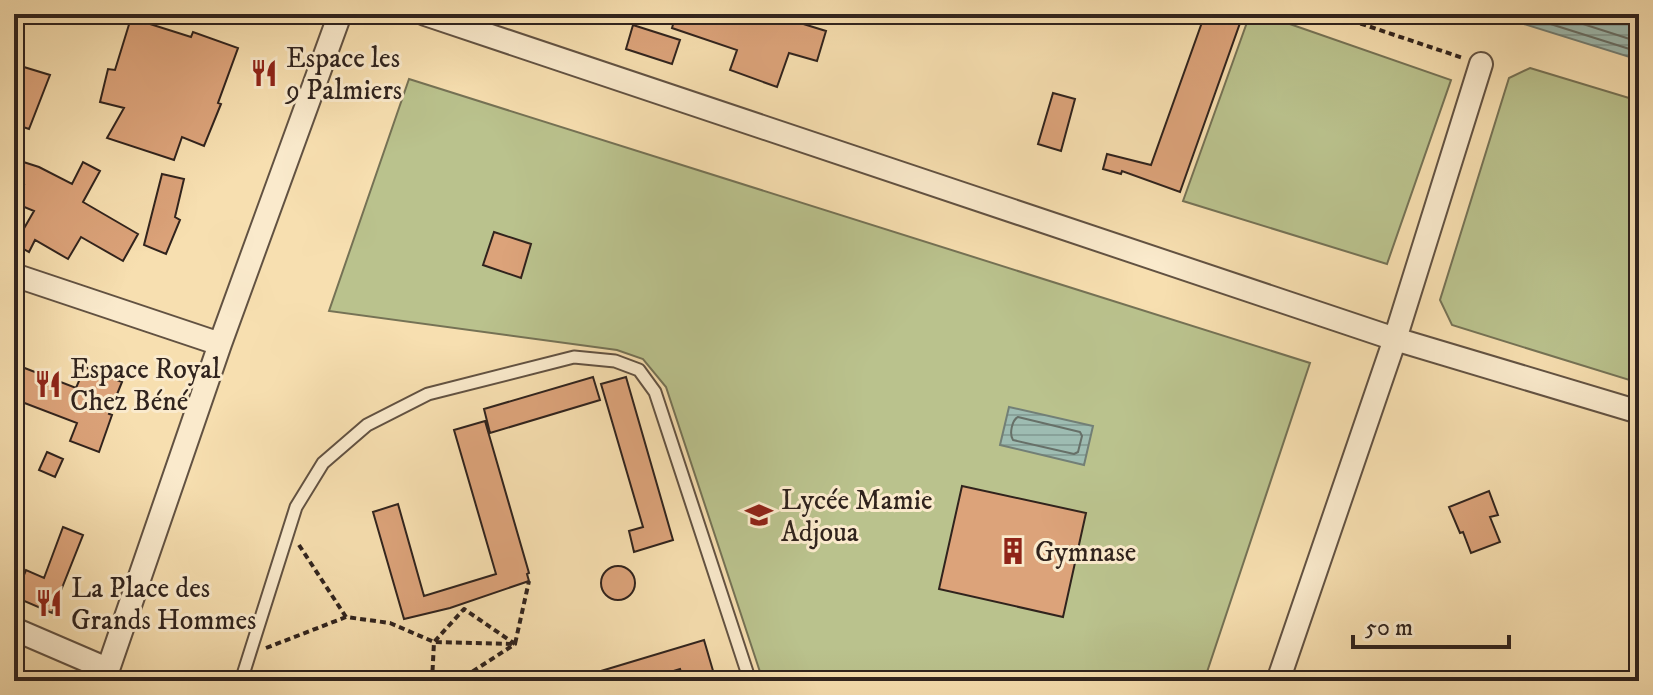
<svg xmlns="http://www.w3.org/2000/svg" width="1653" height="695" font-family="'IM FELL DW Pica',serif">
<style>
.green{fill:#bac28d;stroke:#757255;stroke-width:2}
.water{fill:url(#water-rules);stroke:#727f76;stroke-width:2}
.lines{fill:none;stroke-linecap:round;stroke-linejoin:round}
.shore{stroke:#677068;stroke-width:2}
.building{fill:#dca37a;stroke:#30231d;stroke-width:2}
.lane-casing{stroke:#625242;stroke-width:15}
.street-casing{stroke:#625242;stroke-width:26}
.path{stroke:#30231d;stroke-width:4;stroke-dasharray:6 4;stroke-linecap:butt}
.lane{stroke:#faeacc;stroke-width:11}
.street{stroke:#faeacc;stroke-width:22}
.labels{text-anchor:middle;stroke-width:6;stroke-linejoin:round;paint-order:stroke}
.poi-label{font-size:28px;fill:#30231d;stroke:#faeacc;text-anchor:start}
</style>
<defs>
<pattern id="water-rules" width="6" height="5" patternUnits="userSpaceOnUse" patternTransform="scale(2)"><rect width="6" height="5" fill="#9ebcb2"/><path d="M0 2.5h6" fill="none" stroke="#88a199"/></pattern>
</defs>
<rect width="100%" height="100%" fill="#f7dfb0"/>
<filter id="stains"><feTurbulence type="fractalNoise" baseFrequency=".0025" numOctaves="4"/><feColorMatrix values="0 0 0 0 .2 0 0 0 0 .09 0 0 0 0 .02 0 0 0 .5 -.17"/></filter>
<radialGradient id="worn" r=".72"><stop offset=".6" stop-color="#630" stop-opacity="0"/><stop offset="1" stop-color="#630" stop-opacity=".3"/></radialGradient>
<path class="green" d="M1250,14h11l190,66 -64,184 -204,-63z
M1530,68l109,33v282l-187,-58 -12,-25 69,-222z
M409,79l901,284 -106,318h-441l-97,-294 -23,-28 -26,-9 -288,-39z"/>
<path class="water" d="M1492,14h147v46z
M1009,407l84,19 -9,39 -84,-20z"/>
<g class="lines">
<path class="shore" d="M1519,14l120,38
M1552,14l87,28
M1018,417l62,15 2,4 -4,16 -4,2 -61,-14c-4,-6 -1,-20 5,-23z"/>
</g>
<path class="building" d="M676,14h95l55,17 -9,30 -28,-8 -12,34 -47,-17 7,-20 -65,-22z
M1205,14h11l24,9 -60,169 -58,-21 -1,3 -18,-5 4,-15 44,11z
M131,18l60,19 2,-5 45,16 -20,55 3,1 -17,42 -22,-9 -8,23 -67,-22 17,-30 -24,-6 8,-33 7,1z
M633,25l47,15 -8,24 -46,-15z
M14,64l36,11 -21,54 -15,-5z
M1053,93l22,6 -14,52 -23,-7z
M14,159l25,8 33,17 11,-22 17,9 -17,31 55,32 -15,27 -42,-24 -13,22 -33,-19 -6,12 -14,-8 19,-33 -17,-7 7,-19 -10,-4z
M162,174l22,5 -9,38 5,3 -14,34 -22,-9z
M494,232l37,12 -10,34 -38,-13z
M22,367l54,21 9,-21 37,15 -13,32 3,1 -13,37 -29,-11 7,-18 -63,-24v-11z
M593,377l7,23 -110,33 -6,-24z
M626,377l47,163 -39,12 -5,-21 14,-4 -42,-143z
M485,421l44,152 -2,1 2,7 -79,27 -46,11 -31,-107 25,-8 26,92 72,-22 -42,-144z
M47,452l16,7 -8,18 -16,-7z
M962,486l124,27 -23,104 -124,-28z
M1489,491l9,24 -8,2 10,25 -29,11 -8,-21 -3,1 -11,-26z
M63,527l20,8 -31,78 -37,-16 11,-27 18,8z
M601 583a17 17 0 1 1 34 0a17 17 0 1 1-34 0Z
M704,640l12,41h-32l-4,-12 -39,12h-59l-1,-4z"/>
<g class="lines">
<g class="lane-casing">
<path id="lane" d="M241,681l55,-174 27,-44 44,-38 61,-31 146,-37 41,4 24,9 16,22 95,289"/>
</g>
<g class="street-casing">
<path id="street" d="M425,14l970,325 244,73
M14,275l206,69
M14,629l93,40
M104,681l116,-337 120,-330
M1278,681l117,-342 86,-275"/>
</g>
<path class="path" d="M1332,14l131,44
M299,545l47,72
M266,648l80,-31 44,6 44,19 81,2 14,-63
M432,681l2,-39 30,-33 51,35 -57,37"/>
<use href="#lane" class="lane"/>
<use href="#street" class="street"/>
</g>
<defs>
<g id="restaurant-bare" transform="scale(2.16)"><path d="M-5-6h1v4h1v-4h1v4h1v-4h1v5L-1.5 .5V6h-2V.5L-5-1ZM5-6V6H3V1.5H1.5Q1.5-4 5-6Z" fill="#8f2418" stroke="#faeacc" stroke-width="2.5" paint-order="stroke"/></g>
<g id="university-bare" transform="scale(2.16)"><path d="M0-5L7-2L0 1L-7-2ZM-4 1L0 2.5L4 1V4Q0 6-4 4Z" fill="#8f2418" stroke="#faeacc" stroke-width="2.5" paint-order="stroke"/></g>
<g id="building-bare" transform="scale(2.16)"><path d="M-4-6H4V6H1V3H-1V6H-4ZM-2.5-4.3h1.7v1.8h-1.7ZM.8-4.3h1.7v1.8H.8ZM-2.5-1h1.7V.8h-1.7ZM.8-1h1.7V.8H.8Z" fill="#8f2418" stroke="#faeacc" stroke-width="2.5" paint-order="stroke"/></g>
</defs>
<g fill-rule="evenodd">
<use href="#restaurant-bare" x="264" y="73"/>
<use href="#restaurant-bare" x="48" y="384"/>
<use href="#university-bare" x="759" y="515"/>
<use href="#building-bare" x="1013" y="551"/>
<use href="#restaurant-bare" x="49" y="603"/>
</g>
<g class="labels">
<g class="poi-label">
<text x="286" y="67">Espace les<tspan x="286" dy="32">9 Palmiers</tspan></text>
<text x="70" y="378">Espace Royal<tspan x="70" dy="32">Chez Béné</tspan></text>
<text x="781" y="509">Lycée Mamie<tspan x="781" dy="32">Adjoua</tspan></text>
<text x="1035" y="561">Gymnase</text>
<text x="71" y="597">La Place des<tspan x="71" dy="32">Grands Hommes</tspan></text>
</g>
</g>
<rect width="1653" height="695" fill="none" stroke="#f7dfb0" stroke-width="48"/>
<rect x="16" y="16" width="1621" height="663" fill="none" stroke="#30231d" stroke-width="4"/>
<rect x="24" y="24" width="1605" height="647" fill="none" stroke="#30231d" stroke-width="2"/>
<path d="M1353 635v12h156v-12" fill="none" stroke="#30231d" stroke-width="4"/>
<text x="1365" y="635" font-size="24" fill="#30231d" stroke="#faeacc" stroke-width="6" paint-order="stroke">50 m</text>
<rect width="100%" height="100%" filter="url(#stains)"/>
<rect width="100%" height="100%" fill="url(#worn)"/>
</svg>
